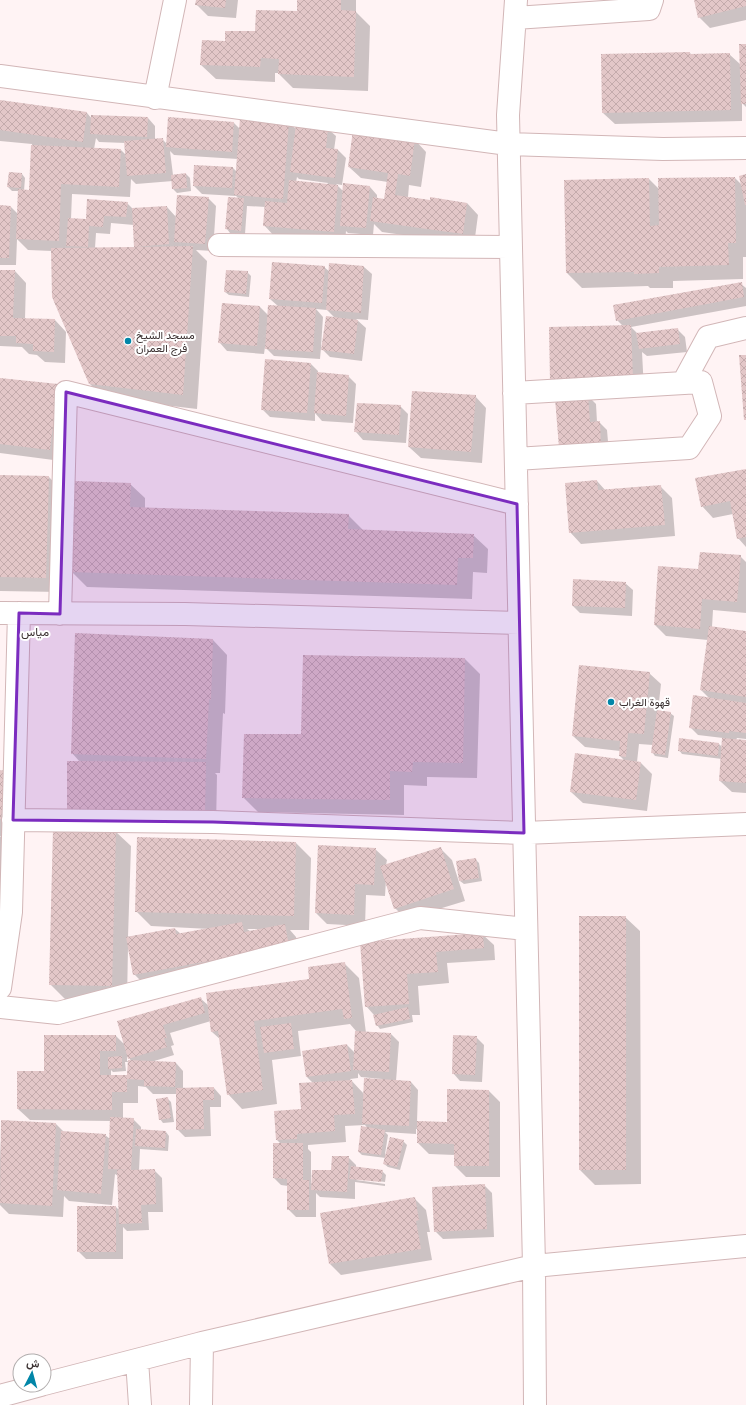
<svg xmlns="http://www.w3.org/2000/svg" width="746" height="1405" font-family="'Open Sans',Vazirmatn,sans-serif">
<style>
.shadow{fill:#0003;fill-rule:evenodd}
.building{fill:url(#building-cross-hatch)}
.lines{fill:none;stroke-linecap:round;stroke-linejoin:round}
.minor-casing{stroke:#d2b6b7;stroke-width:24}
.minor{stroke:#fff;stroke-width:22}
.marked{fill:#7b2cbf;fill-opacity:0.2;stroke:#7b2cbf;stroke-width:3;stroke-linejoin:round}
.poi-dot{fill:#0186a8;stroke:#fff;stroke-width:1.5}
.labels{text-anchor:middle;stroke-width:4;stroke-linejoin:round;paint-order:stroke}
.poi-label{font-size:11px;fill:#3b3131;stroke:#fff;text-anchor:start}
.neighbourhood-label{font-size:12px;fill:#3b3131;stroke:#fff}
</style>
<defs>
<pattern id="building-cross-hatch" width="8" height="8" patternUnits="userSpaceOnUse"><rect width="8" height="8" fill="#e3c7c8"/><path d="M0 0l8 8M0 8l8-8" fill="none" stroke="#c4abac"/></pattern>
</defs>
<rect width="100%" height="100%" fill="#fff3f4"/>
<path class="shadow" d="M197,0h41l-2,18 -28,-2 -12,-12z
M298,0h58v12l14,14 -2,65 -75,-3 -15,-15h-3v9l-59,-3 -15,-14 25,-23 30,-10 41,-20z
M695,0h51v20l-36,8 -11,-11z
M746,45v62l-4,-4v18l-127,3 -12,-11 -1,-58 88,-2 2,2 37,-1 12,11z
M0,101l87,12 5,6 56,-1 7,8v14l7,-1 5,5 67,-21 6,6 49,-6 8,7 31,-1 8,7 -2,14h4l8,8 -4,27 -6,-1 8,8 26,-5 7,8v4l8,1 3,-18 -27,-4 -12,-11 66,-27 11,12 -5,35 -12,-2 -1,12 23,4 36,2 11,12 -4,30 -92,-13 -8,-8 -1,11 -25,-2 -2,-2 -1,12 -70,-6 -11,-12 2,-18 -19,-1 -2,28 -15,-1 -3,-4 13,-30 -4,-3 -34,-2 -8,-8 39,-18 4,4 1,-13 -64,-4 -4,-4 3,24 13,-1 4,4 1,13 -14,2 -4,-4v-8l-37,3 -5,-5 -1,18 -58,-3 -1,25 15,1 41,-17 6,6 34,-2 9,10 32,-19 8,8 -3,45 -17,-1 11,11 -10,148 -93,-11 -15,-15 -37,-132 -24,-1 -11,-11 -1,26h-16v-59l11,1 7,7 1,-23h-7l-4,-4 14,-13 3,4 -1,13h6l2,-47 -32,-3zM96,138l3,4 27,1 1,13 -6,-6 -27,-1zM297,177l2,2 29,4 -1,2 -31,-3zM111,223l23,2 1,21 1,2h-41l1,-15 14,1z
M746,175v82h-3v22l-70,2v7h-23l-2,-2 -66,2 -15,-15 -2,-92 84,-2 11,11 75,-12 7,7z
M330,264l34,3 8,7 -4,46 -12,-1 10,9 -4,33 -32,-4 -9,-9 -1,11 -46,-3 -9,-9 -1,7 -37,-3 -7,-8 3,-39 37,3 8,8 11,-8 -9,-8 54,-32 6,5zM316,309l11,1 8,8 -12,30 -2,-1 2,-30z
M0,271h15l11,12 -1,36 30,1 11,12 -1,31 -20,-1 -8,-7 -8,-1 -7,-7 -22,-1z
M247,272l4,4 -2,21 -20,-2 -4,-3z
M741,284l5,4v18l-115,21 7,7 39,-5 8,8 2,15 -40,4 -5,-4 2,38 -81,3 60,-67 -6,-6z
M311,364l7,7v3l30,2 8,8 -3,39 -31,-2 -7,-8v8l-45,-4 -8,-8z
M0,379l57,6 4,76 -61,-8z
M475,396l11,12 -4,55 -61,-5 -12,-11z
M588,396l8,8 1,18h2l8,8 2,23 -49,-5z
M400,406l8,8 -2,29 -43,-3 -7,-8z
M746,470v77l-8,-9 -5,-24 -20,4 -11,-12z
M0,476l49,1 14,15 -2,100 -61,-1z
M597,481l9,10 55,-4 11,11 3,38 -94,8 -11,-12z
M130,484l15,14v11l203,6 15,15 110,5 15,14 -1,24 -14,-1 -1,27 -385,-12 -15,-15z
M740,556l6,6v51l-33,-3 -1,17 34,5v107l-9,-1 -1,2 10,1v52l-14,-1 -12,-11 2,-22 -40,-5 -3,-4 40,-6 4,4v-10l-25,-3 -8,-8 19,-29 -8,-8 7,-50 -42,-4 -11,-11 44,-55z
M625,583l8,7 -1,26 -52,-3 -7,-7z
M213,640l14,15 -2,59 -2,-1 -3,60h-5l2,2 -1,53 -136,-66 -8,-9z
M465,659l15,15 -3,104 -50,-1v9l-23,-1v30l-146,-3 -15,-15z
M649,673l12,11 -3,27 12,2 4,3 -6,42 -13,-2 -3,-4 1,-7 -14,-1 -2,18 4,1 11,11 -5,37 -64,-8 -12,-11 54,-31 -5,-5v-5l-35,-4 -12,-11z
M0,771l11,66 -11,-1 11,11 -11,85z
M116,832l15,14 -3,91 47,-8 6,5 29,-5 -59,-3 -15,-15 2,-73 158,5 15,15 -2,72h-19l6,7 4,20 -154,29 -12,-12 -6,-26 -1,52 -62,-1 -15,-15zM247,929h11v1l-8,1z
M440,848l12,12 13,41 -59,18 -11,-11 -9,-28 -1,16 -19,-1 -1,31 -38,-2 -11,-11 59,-64 12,11 -1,5z
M475,859l4,4 3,18 -18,3 -4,-3z
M625,917l15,14 1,253 -46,1 -15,-15z
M482,934l12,11 1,15 -48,3 2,20 -31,3 2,29h-8l1,7 -33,7 -3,-4 -3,-10 -8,-9 -5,-63z
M344,963l15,15 7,55 25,1 8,8 -3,39 15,1 7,8 -1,32 31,1 41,-32 11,11v75h-34l-11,-11v-11l-26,-1 -11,-11v-14h-2v5l-31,-2 3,3 -3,19 1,1 17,-14 4,4 -7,25 -12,-3 -4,-3 2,-6 -24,-3 -3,-3 9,-23 -3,-4 -20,1 1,16 -38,3v4l3,3v32l2,2 19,-14 16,-15 8,8v3l26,3 4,4 -1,7 -29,-4v2l29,4v2l-30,-4v17l-35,-2 -4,-4v24h-20l-8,-8v-23l-7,-1 -7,-7 7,-34 -4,-4 25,-30 11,-27 -6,-6 40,-32 8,8 1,-22 -6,-7 -52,7 3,25 -29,4 5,44 -35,5 -14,-15 -7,-54 -9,-8 -1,-11 -41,12 4,12 -3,1 3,9 -23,7 25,1 7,8v17h31l7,8v11h-11l1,29 -26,1 -8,-8v-35h-24l-7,-7 -8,-1v17h-15v15l10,1 8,8v3l25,2 3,4 -1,15 -28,-2 -1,22 15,-1 8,8 1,34h-15l1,18 -22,1 -4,-4v32h-37l-8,-8 38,-44 3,3 -1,-34 -3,-2 -3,31 -43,-4 -5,-5 -1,21 -54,-3 -9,-9v-45l2,-39 54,3 8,8 41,3 5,4 1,-18 -81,-1 -12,-11 27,-37 71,-36 10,10 74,-48 9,8 102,-26zM127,1053l2,5 3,4 -5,-1zM125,1062h4l-1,16 -17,-2v-6l2,2 13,-1zM358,1073l3,4 21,2v1l-18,14 -14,-15 8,-1z
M476,1037l8,8 -2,37 -22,-1 -7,-8z
M167,1098l4,4 3,20 -11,1 -3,-4z
M484,1185l8,8 2,44 -51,2 -8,-8z
M414,1198l12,12 4,22h-3l5,28 -91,15 -11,-11z"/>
<path class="building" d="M196,0h30l-1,8 -30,-3z
M297,0h44v10l15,1 -2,66 -76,-3 1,-15 -18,-1 -1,9 -60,-2 2,-25 23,1v-10h30l1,-21 41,1z
M694,0h52v6l-48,12z
M739,44h7v60h-5z
M690,52v2l40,-1 1,57 -129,3 -1,-59z
M0,100l87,12 -4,30 -83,-12z
M91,115l57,2 -1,20 -57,-3z
M168,117l66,5 -2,30 -66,-5z
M240,118l49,4 -6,77 -49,-4z
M296,124l32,4 -2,20 12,1 -3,29 -45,-6z
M353,130l62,9 -5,37 -12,-2 -3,21 35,5v-3l37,6 -4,31 -93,-13 3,-24 11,2 4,-26 -40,-6z
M163,138l3,35 -39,3 -3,-35z
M31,145l90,4 -2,38 -58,-3 -2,57 -43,-2 2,-50 11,1z
M194,165l39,2 -1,21 -39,-2z
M9,172l13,1 -1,15 -14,-1z
M186,173l1,15 -15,1 -1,-14z
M746,174v31h-1l-6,-29z
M735,177l1,66h-8l1,22 -70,2v6l-25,1v-2l-68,1 -2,-93 85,-2 1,48 9,-1 -1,-47z
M289,180l49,5 -4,47 -71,-6 2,-25 22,2z
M343,183l27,3 -4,42 -26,-2z
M177,195l32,2 -4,47 -31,-2z
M228,197l16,1 -3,33 -16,-2z
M87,199l41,3 -2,15 -22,-1 -1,11 -14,-1 -1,21 -22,-1 2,-28 18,1z
M0,205l11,1 -2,52h-9z
M167,206l2,38 -33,3 57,-1 -10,149 -94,-11 -37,-87 -1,-49 83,-1 -2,-39z
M272,262l53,4 -3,37 -53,-4z
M329,263l35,3 -3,47 -35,-3z
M0,270h15l-2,48 42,1 -1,33 -21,-1v-7l-17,-1v-7h-16z
M226,270l22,1 -2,23 -22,-2z
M742,282l2,15 -128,24 -3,-16z
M222,303l38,3 -3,40 -39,-3z
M268,305l48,3 -3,44 -48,-3z
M326,316l32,4 -4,34 -33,-4z
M631,325l2,54 -83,3 -1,-55z
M678,328l2,16 -41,5 -3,-16z
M739,355h7v65h-2z
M265,359l46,4 -4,50 -46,-3z
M317,372l32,3 -3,41 -32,-3z
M0,378l58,6 -8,66 -50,-6z
M412,391l64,4 -5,57 -63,-5z
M588,395l2,27 10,-1 1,25 -42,2 -4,-50z
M357,403l44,2 -2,30 -45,-3z
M746,469v68l-9,2 -7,-38 -29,6 -6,-29z
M0,475l49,1 -3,102 -46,-1z
M597,480l1,10 63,-5 4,40 -96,8 -4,-50z
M74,481l57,2 -1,24 219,7 -1,15 126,5 -1,24h-15l-1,27 -386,-13z
M700,552l41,3 -4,47 -35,-3 -2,30 -46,-4 4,-59 40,3z
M573,579l53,3 -1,26 -53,-2z
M709,626l37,5v66l-46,-7z
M75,633l138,6 -2,61 -2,-1 -3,60 -135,-5z
M303,655l162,3 -2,105 -50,-1 -1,10 -22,-1v29l-148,-2 2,-64h57z
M579,665l71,7 -6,62 -16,-1 -2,24 -7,-1 1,-15 -48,-5z
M693,695l53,8v30l-17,-2v2l-40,-5z
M657,710l14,2 -6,43 -14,-2z
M679,738l40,5 -1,13 -40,-5z
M722,738l24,2v43l-27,-2z
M575,753l66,9 -5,38 -66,-8z
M67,761l139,1 -1,55 -138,-2z
M0,770l6,1 -5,48h-1z
M53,829l63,2 -4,155 -63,-1z
M137,837l159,5 -2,74 -159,-4z
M318,845l58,3 -2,37 -19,-1 -1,31 -39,-2z
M441,847l13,42 -60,20 -14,-43z
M476,858l3,20 -20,3 -3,-20z
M579,916h47v254h-47z
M242,922l2,10 41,-8 4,22 -156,29 -7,-38 49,-9 1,6z
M483,933l1,15 -48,4 2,20 -31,2 2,30 -44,3 -5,-65z
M345,962l7,56 -8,1 -2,-10 -88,12 9,69 -36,5 -9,-64 -7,1 -5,-39 103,-14 -1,-12z
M201,997l4,16 -42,12 4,13h-3l3,9 -39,12 -11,-38z
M408,1007l2,12 -34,7 -3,-11z
M291,1023l3,26 -30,4 -4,-26z
M355,1031l36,2 -2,39 -36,-2z
M44,1035h72v16h-16v24h27l1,-15 48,2 -1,25 -31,-1v-6l-17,-1v13h-15v18l-95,-1v-38h27z
M453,1035l24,1 -2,39 -23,-1z
M347,1044l4,27 -45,6 -4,-26z
M122,1056v12l-14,1v-12z
M364,1078l47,3 -2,45 -47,-2z
M352,1080l3,34 -21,1 1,16 -38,3v5l-21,1 -2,-29 27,-2 -2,-26z
M214,1087v13h-11l1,29 -28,1v-42z
M447,1089l42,1v76h-35v-22l-37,-1v-22l30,1z
M168,1097l3,21 -12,2 -3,-21z
M110,1117l24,1 -3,52 24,-1 1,35 -15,1 1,18 -23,1 -2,-54h11l-20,-1z
M1,1120l55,3 -4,83 -52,-3z
M361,1126l24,4 -4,25 -23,-3z
M136,1129l30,2 -1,17 -30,-2z
M61,1131l45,3 -5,60 -44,-4z
M390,1137l14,3 -7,27 -14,-3z
M273,1143h30v37h6v30h-22v-31l-14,-1z
M332,1156h17l-2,36 -36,-2 1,-20h19z
M351,1166l32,4 -2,12 -32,-3z
M485,1184l2,45 -53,3 -2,-45z
M415,1197l4,23 -3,1 5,28 -92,15 -9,-51z
M77,1206h39v46h-39z"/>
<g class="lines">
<g class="minor-casing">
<path id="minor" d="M516,0l-8,115 26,1151 1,139
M515,18l134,-9 3,-9
M0,76l508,68 155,5 83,-1
M155,98l20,-98
M219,245l292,2
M683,383l25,-46 38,-9
M514,393l187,-11 9,34 -21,32 -173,11
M0,613l185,1 334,9
M60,614l6,-222 451,112
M13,820l200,2 311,11 222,-9
M0,988l11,-76 8,-299
M0,1007l58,6 362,-95 106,11
M137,1360l3,45
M44,1384l158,-41 332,-77 212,-20
M0,1396l41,-11
M201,1405l1,-62"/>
</g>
<use href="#minor" class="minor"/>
</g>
<path class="marked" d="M66,392l451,112 7,329 -311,-11 -200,-2 6,-207 41,1z"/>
<g class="poi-dot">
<circle cx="128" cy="341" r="4"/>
<circle cx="611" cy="702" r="4"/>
</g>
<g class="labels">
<g class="poi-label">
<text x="136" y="339">مسجد الشيخ<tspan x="136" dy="13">فرج العمران</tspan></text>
<text x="619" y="706">قهوة الغراب</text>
</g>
<g class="neighbourhood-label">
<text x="35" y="636">مياس</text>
</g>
</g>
<g transform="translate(32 1373) rotate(6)"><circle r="19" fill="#ffffff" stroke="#b1adad"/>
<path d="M0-3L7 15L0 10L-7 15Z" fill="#0186a8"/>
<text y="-6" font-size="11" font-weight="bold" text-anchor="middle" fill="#3b3131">ش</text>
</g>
</svg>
